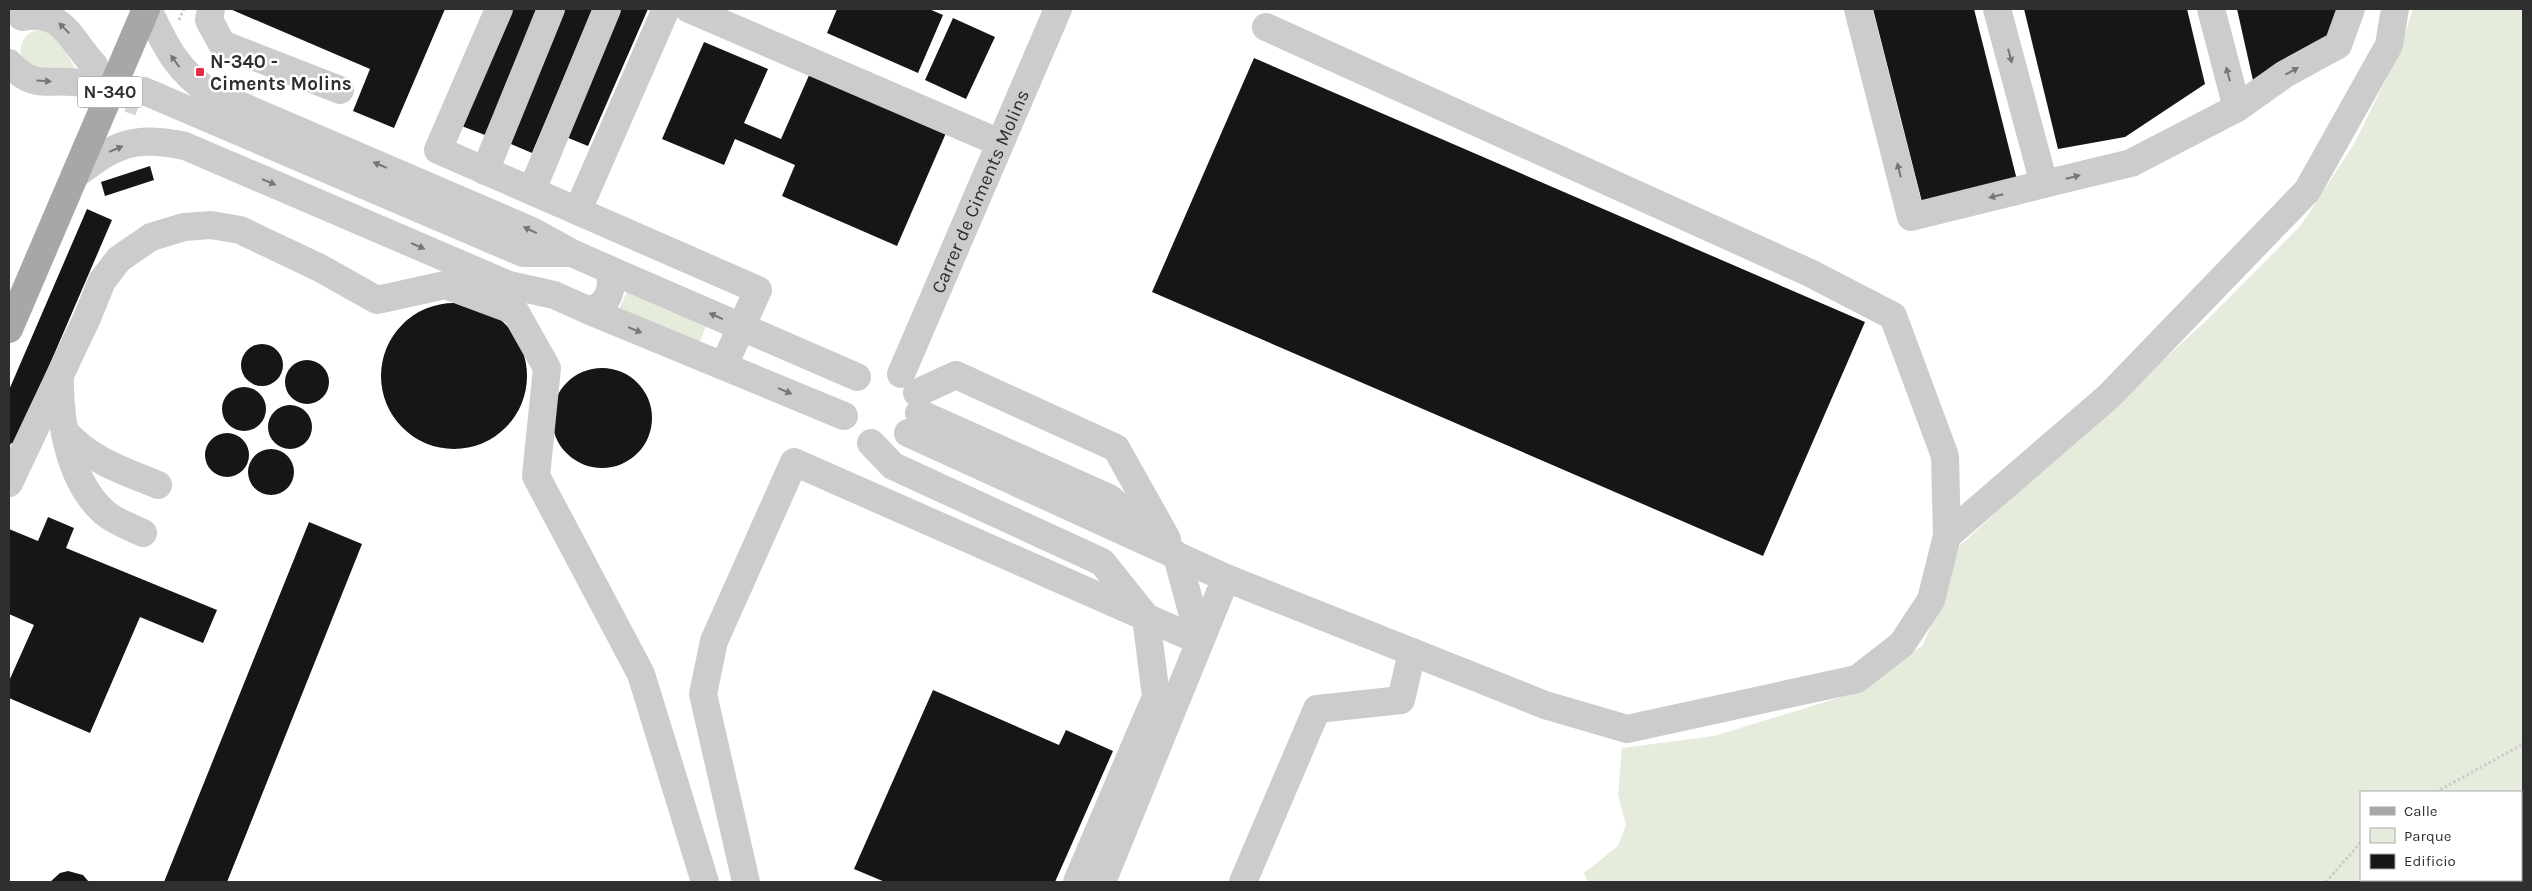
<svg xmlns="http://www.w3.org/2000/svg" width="2532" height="891" font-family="Karla,sans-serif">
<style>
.green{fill:#e6ecdc;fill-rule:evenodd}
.building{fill:#161616}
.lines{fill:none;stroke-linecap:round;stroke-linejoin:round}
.minor-tunnel{stroke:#d5d5d5;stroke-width:28;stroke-dasharray:28 14;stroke-linecap:butt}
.path{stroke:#ccc;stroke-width:3;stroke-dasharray:2.5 2.5;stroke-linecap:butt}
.minor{stroke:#ccc;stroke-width:28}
.major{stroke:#a7a7a7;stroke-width:28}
.oneway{fill:#767676}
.poi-dot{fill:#eb2b43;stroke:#fff;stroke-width:2}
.labels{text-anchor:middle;stroke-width:5;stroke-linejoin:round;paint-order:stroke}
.shield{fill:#fff;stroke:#6d6d6d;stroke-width:1}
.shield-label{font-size:18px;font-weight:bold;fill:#2f2f2f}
.poi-label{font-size:19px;font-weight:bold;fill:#2f2f2f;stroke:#fff;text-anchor:start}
.street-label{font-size:19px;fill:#2f2f2f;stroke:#fff}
</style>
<rect width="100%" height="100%" fill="#fff"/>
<path class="green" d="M2413,9h110v873h-935l-4,-9 34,-27 8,-21 -8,-30 4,-47 92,-12 134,-41 74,-49 16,-36 17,-60 253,-231 93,-94 53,-81 44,-89zM2361,792h160v88h-160z
M40,29l18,9 18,32h-40l-15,-14c-2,-15 5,-24 19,-27z
M627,292l79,34 -7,18 -80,-35z"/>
<path class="building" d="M230,9h215l-51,119 -41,-17 17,-42z
M508,9h30l-53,126 -26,-10z
M559,9h34l-61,144 -28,-12z
M616,9h32l-60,137 -27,-11z
M837,9h92l14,6 -25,58 -91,-40z
M1873,9h101l44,175 -96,18z
M2024,9h163l18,75 -80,53 -67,12z
M2237,9h103l-7,25 -79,51z
M953,18l42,19 -29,62 -41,-19z
M704,42l64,27 -24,54 37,16 29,-66 136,60 -49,113 -115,-50 13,-31 -60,-26 -11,26 -62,-26z
M1254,58l611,264 -102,234 -611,-264z
M150,166l4,14 -49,16 -4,-14z
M87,209l25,11 -97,225 -4,-2 -2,5v-58z
M381 376a73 73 0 1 1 146 0a73 73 0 1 1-146 0Z
M241 365a21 21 0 1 1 42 0a21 21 0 1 1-42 0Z
M285 382a22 22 0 1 1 44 0a22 22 0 1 1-44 0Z
M552 418a50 50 0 1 1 100 0a50 50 0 1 1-100 0Z
M222 409a22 22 0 1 1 44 0a22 22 0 1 1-44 0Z
M268 427a22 22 0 1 1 44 0a22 22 0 1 1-44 0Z
M205 455a22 22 0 1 1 44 0a22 22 0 1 1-44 0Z
M248 472a23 23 0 1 1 46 0a23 23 0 1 1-46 0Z
M48,517l26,11 -8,20 151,62 -14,33 -63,-26 -50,116 -81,-35v-17l25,-56 -25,-11v-85l29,12z
M309,522l53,22 -135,338h-63z
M933,690l126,55 7,-15 47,21 -58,131h-170l-31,-13z
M68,871l15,4 6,7h-39l10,-9z"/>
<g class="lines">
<path class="minor-tunnel" d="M89,85l51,17"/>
<path class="path" d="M179,20l5,-11
M2436,792l87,-48
M2326,882l35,-40"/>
<g class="minor">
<path d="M211,9l-2,11 13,24 118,46"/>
<path d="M499,9l-61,141 320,140 -34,75"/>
<path d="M689,9l311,134"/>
<path d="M1858,9l53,208 133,-33"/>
<path d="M1997,9l47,175 87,-21 106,-55 -26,-99"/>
<path d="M22,17c42,-8 48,23 72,48"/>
<path d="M9,63c27,30 43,13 76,21"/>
<path d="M144,91l379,162h48"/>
<path d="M2237,108l48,-34 53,-29 13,-36"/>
<path d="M485,171l66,-162"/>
<path d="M75,175c41,-31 58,-40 110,-29l324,139 45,10 36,16c19,-7 25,-24 18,-42l-36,-16 -40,-22 -321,-138c-35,-23 -46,-48 -63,-84"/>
<path d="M532,190l75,-181"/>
<path d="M578,210l88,-201"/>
<path d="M608,269l249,108"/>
<path d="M590,311l254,105"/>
<path id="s1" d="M901,374l157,-365"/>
<path d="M60,378c-1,43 10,105 45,135 11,9 25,14 38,20"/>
<path d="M917,393l39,-18 160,73 51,91"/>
<path d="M919,413l190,85 68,58 23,85"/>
<path d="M908,433l318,145 319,127 82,24 230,-50 45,-35 29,-44 16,-64 -2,-80 -52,-140 -83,-43 -544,-246"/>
<path d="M67,434c25,27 57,37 91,51"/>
<path d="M871,443l22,23 209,96 44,55 10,80 -79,185"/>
<path d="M9,483l78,-165 15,-37 17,-22 32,-22 33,-10 27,-2 29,5 80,38 57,32 68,-15 70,26 32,57 -11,108 105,198 64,208"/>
<path d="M1947,536l162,-140 198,-205 82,-146 6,-36"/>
<path d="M746,882l-43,-188 11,-53 80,-179 406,179"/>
<path d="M1102,882l124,-304"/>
<path d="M1243,882l74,-173 84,-9 11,-48"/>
</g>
<path class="major" d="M9,329l137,-320"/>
</g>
<defs><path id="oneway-solid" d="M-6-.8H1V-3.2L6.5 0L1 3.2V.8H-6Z" transform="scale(1.25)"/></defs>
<g class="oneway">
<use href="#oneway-solid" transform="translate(64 28) rotate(-135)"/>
<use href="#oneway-solid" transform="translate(2010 56) rotate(75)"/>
<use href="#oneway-solid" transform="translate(175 61) rotate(-126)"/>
<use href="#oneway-solid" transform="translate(2292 71) rotate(-29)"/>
<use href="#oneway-solid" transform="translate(2228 74) rotate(-105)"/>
<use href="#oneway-solid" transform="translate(44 81) rotate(3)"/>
<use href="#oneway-solid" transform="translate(116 149) rotate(-23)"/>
<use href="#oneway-solid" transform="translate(380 165) rotate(-157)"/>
<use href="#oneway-solid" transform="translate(1899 170) rotate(-104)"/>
<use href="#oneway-solid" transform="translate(2073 177) rotate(-14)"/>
<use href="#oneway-solid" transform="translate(269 182) rotate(23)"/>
<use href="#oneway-solid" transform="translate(1996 196) rotate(166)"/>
<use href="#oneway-solid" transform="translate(530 230) rotate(-155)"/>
<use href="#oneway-solid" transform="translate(418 246) rotate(23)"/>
<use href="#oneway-solid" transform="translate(716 316) rotate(-156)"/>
<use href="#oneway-solid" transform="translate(635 330) rotate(22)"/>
<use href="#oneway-solid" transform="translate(785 391) rotate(23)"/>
</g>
<rect class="poi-dot" x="195" y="67" width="10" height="10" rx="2.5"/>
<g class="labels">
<rect class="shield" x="77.5" y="76.5" width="65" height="31" rx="4"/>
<g class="shield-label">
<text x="110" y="98">N-340</text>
</g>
<g class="poi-label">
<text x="210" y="68">N-340 -<tspan x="210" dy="22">Ciments Molins</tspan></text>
</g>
<g class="street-label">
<text dy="7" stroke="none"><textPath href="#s1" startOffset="199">Carrer de Ciments Molins</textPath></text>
</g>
</g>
<rect width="2532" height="891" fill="none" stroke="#2f2f2f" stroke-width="20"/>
<rect x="2360" y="791" width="162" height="90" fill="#ffffff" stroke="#acacac"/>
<rect x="2370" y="807" width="25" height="8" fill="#a7a7a7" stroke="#acacac"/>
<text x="2404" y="816" font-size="15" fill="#2f2f2f">Calle</text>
<rect x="2370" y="828" width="25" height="15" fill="#e6ecdc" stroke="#acacac"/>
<text x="2404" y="841" font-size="15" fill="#2f2f2f">Parque</text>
<rect x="2370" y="854" width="25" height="15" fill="#161616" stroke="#acacac"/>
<text x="2404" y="866" font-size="15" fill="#2f2f2f">Edificio</text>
</svg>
